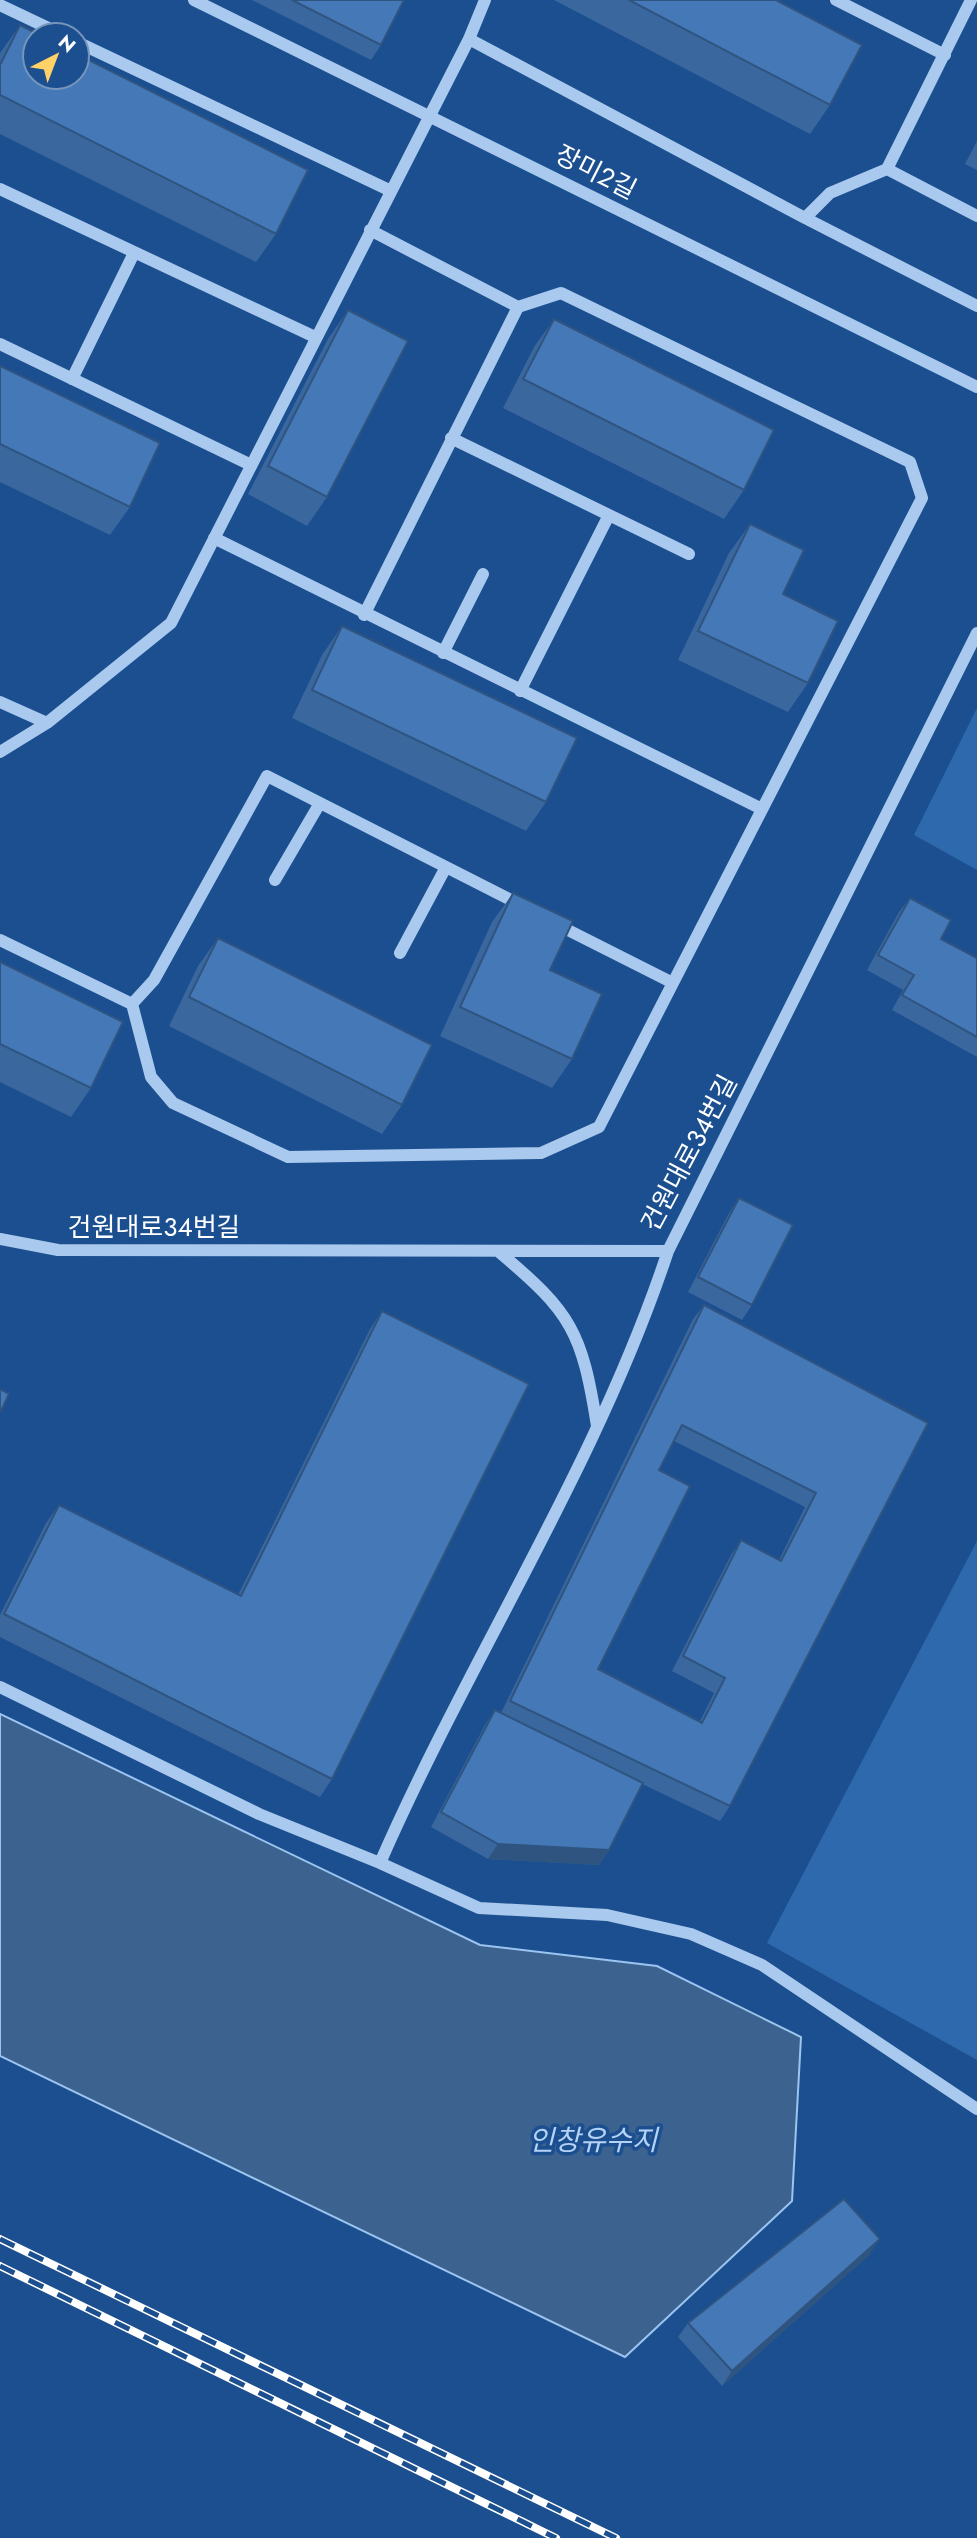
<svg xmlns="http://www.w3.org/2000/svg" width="977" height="2538" font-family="Jost,'Noto Sans KR',sans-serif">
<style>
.green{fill:#2e69ad}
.water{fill:#3c6290;stroke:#9cc4f0;stroke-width:2}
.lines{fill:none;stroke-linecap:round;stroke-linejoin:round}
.minor{stroke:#a9c9ee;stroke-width:12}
.rail-casing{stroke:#fff;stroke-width:8}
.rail{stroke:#1b4f8f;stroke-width:5;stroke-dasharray:16;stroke-linecap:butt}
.wall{fill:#3a679d;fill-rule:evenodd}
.shaded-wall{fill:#305480}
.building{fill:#4478b7;stroke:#305480;stroke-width:2;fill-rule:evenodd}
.labels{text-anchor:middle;stroke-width:7;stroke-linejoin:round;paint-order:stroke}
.street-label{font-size:26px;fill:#fff;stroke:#1b4f8f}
.water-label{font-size:28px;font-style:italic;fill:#b5d3f5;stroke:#1b4f8f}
</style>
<rect width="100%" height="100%" fill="#1b4f8f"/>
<path class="green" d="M977,708v162l-63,-35z
M977,1541v519l-210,-117z"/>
<path class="water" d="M0,1714l480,231 177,21 144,71 -9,164 -167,156 -625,-301z"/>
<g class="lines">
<path class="minor" d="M194,0l783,387
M836,0l109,55
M0,5l63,30
M469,39l336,179 25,-25 57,-24 84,-169
M77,42l312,148
M887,169l90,47
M0,189l315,148
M805,218l172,88
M0,344l251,121
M72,379l62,-126
M451,438l238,116
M214,538l548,271
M364,615l154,-308
M443,653l40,-79
M520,691l88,-174
M0,702l47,21
M0,752l47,-29 124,-100 298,-584 16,-39
M275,880l45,-77
M554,923l119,60
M0,940l132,64 19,73 22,26 115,54 253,-4 58,-26 323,-629 -12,-36 -349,-169 -43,14 -148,-77
M400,953l46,-86
M132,1004l22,-24 113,-204 256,130
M0,1239l58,11 610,1 309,-618
M668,1251c-71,215 -198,406 -288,612l99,45 128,7 84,19 71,31 215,144
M499,1252c73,61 83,80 98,174
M0,1687l259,127 121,49"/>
<g class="rail-casing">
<path id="rail" d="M0,2239l616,299
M0,2266l556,272"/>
</g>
<use href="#rail" class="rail"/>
</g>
<path class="wall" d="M252,0h152l-23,45 -10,15z
M554,0h222l54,105 -20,29z
M20,25l256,209 -20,28 -256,-128v-81z
M977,141v29l-12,-6z
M348,310l-21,187 -20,29 -59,-32 80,-155z
M554,319l190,171 -20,29 -221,-111 31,-61z
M0,366l130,141 -20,28 -110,-53z
M750,524l33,70 25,89 -20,29 -110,-52 51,-107z
M342,626l204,176 -20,29 -234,-113 30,-63z
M513,893l37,77 22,89 -20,29 -112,-52 52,-114z
M910,898l31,41 36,19v99l-85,-47 11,-20 -36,-20 32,-58z
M218,938l184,167 -20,29 -213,-108 29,-60z
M0,962l91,126 -20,29 -71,-35z
M739,1198l13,107 -10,15 -54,-28 41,-79z
M704,1305l224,118 -198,383 -10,15 -78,-37 -33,66 -10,15 -111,-6 -57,-32 54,-102 10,-15 6,3 192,-394zM674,1441l131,66 -26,53 -38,-20 -10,15 -59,116 42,22 -14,28 -102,-52 61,-199z
M382,1311l-50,468 -12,18 -320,-160v-22l46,-92 13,-18 179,90 132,-266z
M870,2254l-148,132 -44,-49 10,-14z"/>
<path class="shaded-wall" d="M498,1844l111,6 -10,15 -111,-6z
M880,2239l-10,15 -148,132 10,-15z"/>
<path class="building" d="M292,0h112l-23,45z
M629,0h147l86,45 -32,60z
M20,25l20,10h-5v42h42v-23l231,116 -32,64 -276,-139v-30z
M348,310l60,31 -81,156 -59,-31z
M554,319l220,111 -30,60 -221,-111z
M0,366l160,77 -30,64 -130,-63z
M750,524l54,26 -21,44 55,27 -30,62 -110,-52z
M342,626l235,112 -31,64 -234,-112z
M513,893l60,28 -23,49 52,24 -30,65 -112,-52z
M910,898l41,22 -10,19 36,19v79l-75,-42 12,-20 -36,-20z
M218,938l214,107 -30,60 -213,-108z
M0,962l123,60 -32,66 -91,-44z
M739,1198l54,27 -41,80 -54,-28z
M704,1305l224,118 -198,383 -220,-105zM682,1425l134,68 -35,68 -40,-21 -58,116 42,22 -23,45 -104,-54 92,-183 -31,-16z
M382,1311l147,73 -197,395 -328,-165 55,-109 182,91z
M0,1389l9,5 -9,19z
M495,1710l148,73 -34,67 -111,-6 -57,-32z
M844,2199l36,40 -148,132 -44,-48z"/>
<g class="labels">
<g class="street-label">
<text transform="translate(596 172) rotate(27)" y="9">장미2길</text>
<text transform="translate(689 1153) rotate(-62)" y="9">건원대로34번길</text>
<text x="154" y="1236">건원대로34번길</text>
</g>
<g class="water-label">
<text x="593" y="2150">인창유수지</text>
</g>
</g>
<g transform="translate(56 56) rotate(42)"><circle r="33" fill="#1b4f8f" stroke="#7695bc" stroke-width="2"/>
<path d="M0-5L12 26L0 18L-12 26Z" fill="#ffd166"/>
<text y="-10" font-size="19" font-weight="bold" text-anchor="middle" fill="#ffffff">N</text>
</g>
</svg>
